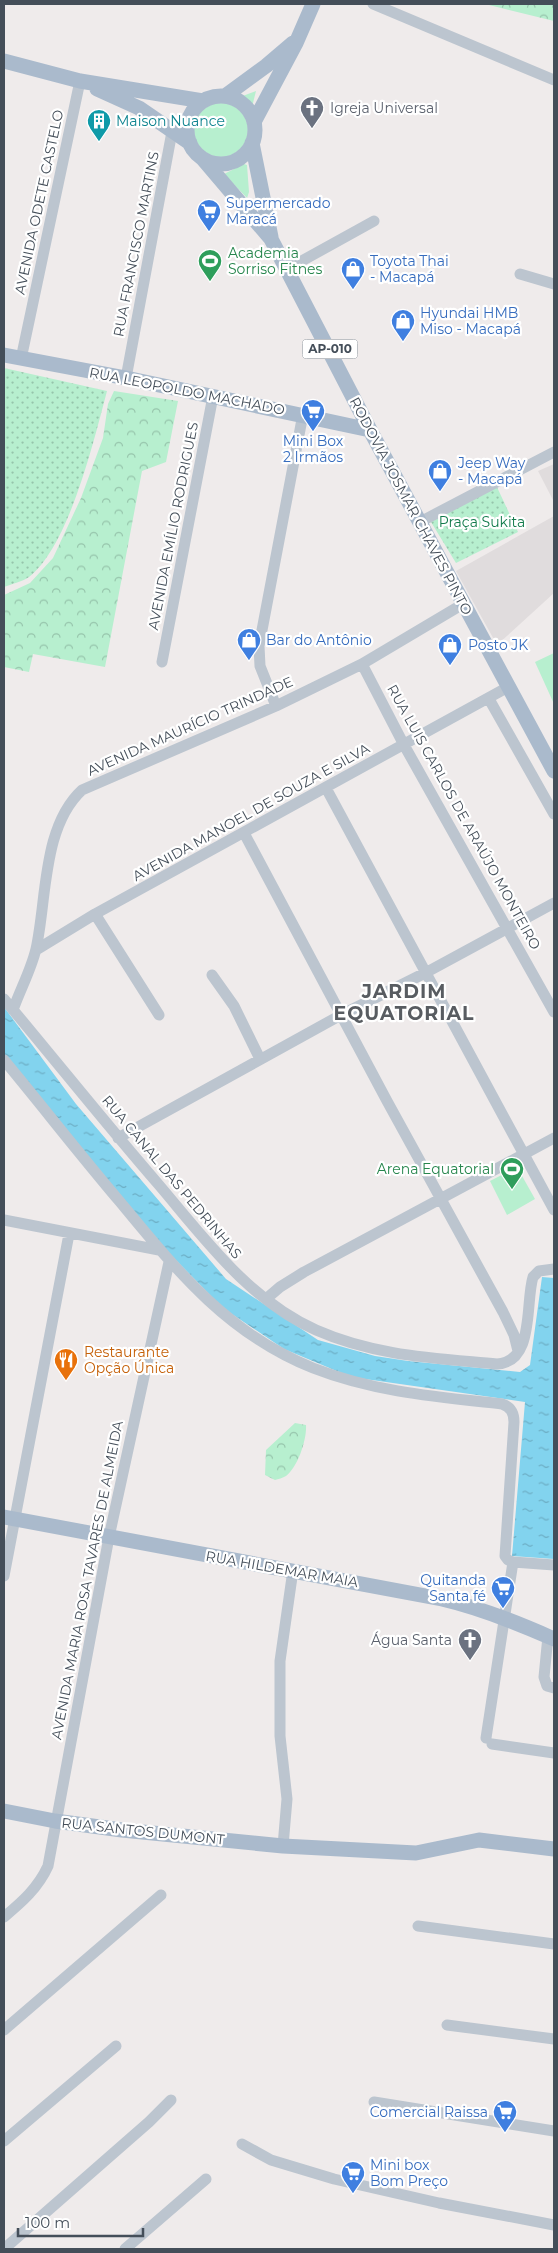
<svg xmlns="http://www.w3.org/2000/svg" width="558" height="2253" font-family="Montserrat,sans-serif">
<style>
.education{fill:#e0dcdd}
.grass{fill:url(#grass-dots)}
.forest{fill:url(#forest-crowns)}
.garden{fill:#b7efcf}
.water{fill:url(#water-ripples)}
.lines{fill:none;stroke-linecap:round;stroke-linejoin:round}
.minor{stroke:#bcc5cf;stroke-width:11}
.major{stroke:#aabacc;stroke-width:15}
.labels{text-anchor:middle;stroke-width:4.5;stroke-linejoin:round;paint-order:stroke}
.shield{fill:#fff;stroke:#7c838b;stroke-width:1}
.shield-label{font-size:12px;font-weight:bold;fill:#444e59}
.worship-label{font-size:14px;fill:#5b616d;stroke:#fff;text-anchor:start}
.culture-label{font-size:14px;fill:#0d838f;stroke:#fff;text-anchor:start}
.street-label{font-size:14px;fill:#444e59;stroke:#fff}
.shop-label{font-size:14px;fill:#366cbe;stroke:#fff;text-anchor:start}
.leisure-label{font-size:14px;fill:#27864d;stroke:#fff;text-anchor:start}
.park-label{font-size:14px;fill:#137b4c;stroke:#fff}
.food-label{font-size:14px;fill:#c56008;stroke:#fff;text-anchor:start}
.district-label{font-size:19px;font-weight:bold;letter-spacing:1px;fill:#585c61;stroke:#fff}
</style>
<defs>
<pattern id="grass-dots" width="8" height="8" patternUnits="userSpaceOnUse" patternTransform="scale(1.25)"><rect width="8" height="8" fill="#b7efcf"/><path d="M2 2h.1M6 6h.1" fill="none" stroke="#96c4ab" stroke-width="1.8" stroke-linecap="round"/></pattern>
<pattern id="forest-crowns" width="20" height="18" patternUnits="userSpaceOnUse" patternTransform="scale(1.25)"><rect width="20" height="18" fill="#b7efcf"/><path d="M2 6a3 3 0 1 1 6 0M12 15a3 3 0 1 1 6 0" fill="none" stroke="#96c4ab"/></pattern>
<pattern id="water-ripples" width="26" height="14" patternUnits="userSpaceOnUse" patternTransform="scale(1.25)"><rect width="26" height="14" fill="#82d3ee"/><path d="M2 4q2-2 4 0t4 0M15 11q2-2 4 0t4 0" fill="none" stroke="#6cadc4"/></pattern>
</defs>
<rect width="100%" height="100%" fill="#efebeb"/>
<path class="education" d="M554,464v38l-16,-31z
M554,516v77l-57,52 -41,-74z"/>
<path class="grass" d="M4,368l103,23c-13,49 -38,155 -78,186 -7,5 -18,7 -25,10z
M496,485l22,47 -62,31 -25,-41z"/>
<path class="forest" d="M485,4h69v17z
M114,391l64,10 -12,61 -24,9 -37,196 -72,-13 -4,18 -25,-5v-72l26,-12 23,-25 28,-60 22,-60 5,-34z
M295,1423l11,2c1,14 -8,42 -20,51 -3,2 -8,3 -11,4l-10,-5 1,-25z"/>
<path class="garden" d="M256,91l-4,16 -12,-10z
M194 130a27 27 0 1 1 54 0a27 27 0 1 1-54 0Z
M244,164l3,1 2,27 -2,6 -23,-24z
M554,653v51l-19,-42z
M517,1167l18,32 -28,16 -17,-34z"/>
<path class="water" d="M4,1007l72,97 150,175 92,61 57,16 33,5 112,11 10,-7 12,-88 12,1v281l-42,-3 13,-154 -174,-25 -67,-28 -61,-41 -64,-65 -155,-188z"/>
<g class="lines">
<path class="minor" d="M373,4l181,76
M289,268l85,-47
M520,274l34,10
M21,359l59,-278
M126,378l45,-241 6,-7 11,-4
M420,522l134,-70
M162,662l51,-266
M362,664l42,81 150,267
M489,699l65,115
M276,706l-16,-40 -1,-20 44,-232
M326,788l228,422
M244,833l143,268 116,211 11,23 4,16
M95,914l64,101
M36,950l59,-36 413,-227
M212,975l22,31 26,53
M4,999c52,62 102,125 155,186 46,54 90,115 157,145 59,26 118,28 181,34 38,-2 28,-61 36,-87l6,-6 15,-2
M13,1010c7,-20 18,-40 23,-61 11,-50 6,-122 46,-159l194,-84 86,-42 101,-60
M4,1060c39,47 77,96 117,143 57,69 107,131 192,165 61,24 125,29 189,36 9,3 12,9 12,18l-9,134 3,4 5,2 41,3
M118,1138l223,-123 86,-43 127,-69
M4,1220l155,30
M266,1299l14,-12 24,-15 250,-134
M4,1576l65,-342
M548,1636l-4,41 3,9 7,2
M486,1738l27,-176
M492,1744l62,9
M283,1846l4,-47 -7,-63v-75l13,-91
M4,1917c18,-15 34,-29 44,-51l61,-329 60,-275
M418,1926l136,18
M447,2025l107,14
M4,2030l157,-135
M374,2102l180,29
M4,2141l112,-95
M242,2144l29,16 63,19 105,24 115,22
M4,2249l145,-127 22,-22
M125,2249l81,-70"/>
<path class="major" d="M4,61l76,20 123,20
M97,89l42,19 51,35
M225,96l41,-30 27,-23
M187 130a34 34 0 1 1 68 0a34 34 0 1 1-68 0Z
M254,122l42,-79 17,-39
M252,143l19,94
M202,158l69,81 99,191 184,341
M4,355l122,23 244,52
M4,1517l438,82c39,9 76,24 112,40
M4,1811l51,10 67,9 161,16 133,7 63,-13 75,9"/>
</g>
<defs>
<g id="church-pin" transform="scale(1.25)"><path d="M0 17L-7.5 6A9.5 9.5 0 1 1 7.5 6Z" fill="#6b7280" stroke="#fff"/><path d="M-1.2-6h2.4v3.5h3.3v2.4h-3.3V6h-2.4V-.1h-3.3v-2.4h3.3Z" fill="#fff"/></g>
<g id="building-pin" transform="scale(1.25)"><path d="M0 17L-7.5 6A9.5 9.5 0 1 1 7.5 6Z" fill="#0f9aa8" stroke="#fff"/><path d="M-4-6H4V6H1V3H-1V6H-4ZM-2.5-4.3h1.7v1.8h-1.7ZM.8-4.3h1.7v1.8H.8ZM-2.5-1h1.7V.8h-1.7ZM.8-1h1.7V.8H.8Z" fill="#fff"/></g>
<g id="supermarket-pin" transform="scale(1.25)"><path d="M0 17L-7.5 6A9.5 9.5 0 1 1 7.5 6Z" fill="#3f7fe0" stroke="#fff"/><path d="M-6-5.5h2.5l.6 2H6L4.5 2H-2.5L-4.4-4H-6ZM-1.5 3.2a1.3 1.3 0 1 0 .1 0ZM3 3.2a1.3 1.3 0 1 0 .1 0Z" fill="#fff"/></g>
<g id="stadium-pin" transform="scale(1.25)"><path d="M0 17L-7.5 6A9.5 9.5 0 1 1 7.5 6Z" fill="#2e9e5b" stroke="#fff"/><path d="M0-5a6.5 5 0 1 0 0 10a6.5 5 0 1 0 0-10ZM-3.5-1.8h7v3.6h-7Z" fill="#fff"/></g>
<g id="shop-pin" transform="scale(1.25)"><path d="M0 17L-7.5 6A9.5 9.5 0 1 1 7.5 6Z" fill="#3f7fe0" stroke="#fff"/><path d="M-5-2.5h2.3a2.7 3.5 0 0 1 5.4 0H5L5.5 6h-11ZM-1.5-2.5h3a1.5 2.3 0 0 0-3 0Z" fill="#fff"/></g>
<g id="restaurant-pin" transform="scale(1.25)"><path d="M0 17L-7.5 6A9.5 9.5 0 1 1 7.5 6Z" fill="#e8710a" stroke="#fff"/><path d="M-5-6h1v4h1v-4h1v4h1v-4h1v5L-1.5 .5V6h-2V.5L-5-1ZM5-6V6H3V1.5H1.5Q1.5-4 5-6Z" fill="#fff"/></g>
</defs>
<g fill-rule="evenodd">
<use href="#church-pin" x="312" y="108"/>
<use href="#building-pin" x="99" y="121"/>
<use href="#supermarket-pin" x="209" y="211"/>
<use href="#stadium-pin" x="210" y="261"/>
<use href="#shop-pin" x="353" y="269"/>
<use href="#shop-pin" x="403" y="321"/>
<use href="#supermarket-pin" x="313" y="411"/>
<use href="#shop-pin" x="440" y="471"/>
<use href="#shop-pin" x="249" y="640"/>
<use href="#shop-pin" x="450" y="645"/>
<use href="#stadium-pin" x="512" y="1169"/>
<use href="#restaurant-pin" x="66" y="1360"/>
<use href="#supermarket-pin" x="503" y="1588"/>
<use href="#church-pin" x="470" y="1640"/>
<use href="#supermarket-pin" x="505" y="2112"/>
<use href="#supermarket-pin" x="353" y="2173"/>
</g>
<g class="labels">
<rect class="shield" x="302.5" y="339.5" width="55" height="19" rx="4"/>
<g class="shield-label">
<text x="330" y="353">AP-010</text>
</g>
<g class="worship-label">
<text x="330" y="113">Igreja Universal</text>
<text x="452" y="1645" text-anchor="end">Água Santa</text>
</g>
<g class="culture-label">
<text x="116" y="126">Maison Nuance</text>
</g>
<g class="street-label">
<text transform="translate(39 202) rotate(-78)" y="5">AVENIDA ODETE CASTELO</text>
<text transform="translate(136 244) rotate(-79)" y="5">RUA FRANCISCO MARTINS</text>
<text transform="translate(187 391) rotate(11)" y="5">RUA LEOPOLDO MACHADO</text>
<text transform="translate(411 506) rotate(62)" y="5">RODOVIA JOSMAR CHAVES PINTO</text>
<text transform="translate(173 526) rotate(-79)" y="5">AVENIDA EMÍLIO RODRIGUES</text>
<text transform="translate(190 726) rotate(-24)" y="5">AVENIDA MAURÍCIO TRINDADE</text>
<text transform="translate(251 812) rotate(-29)" y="5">AVENIDA MANOEL DE SOUZA E SILVA</text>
<text transform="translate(464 817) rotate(61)" y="5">RUA LUIS CARLOS DE ARAÚJO MONTEIRO</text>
<text transform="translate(172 1177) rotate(50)" y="5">RUA CANAL DAS PEDRINHAS</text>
<text transform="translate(282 1569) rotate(10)" y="5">RUA HILDEMAR MAIA</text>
<text transform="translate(87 1580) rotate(-79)" y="5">AVENIDA MARIA ROSA TAVARES DE ALMEIDA</text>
<text transform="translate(143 1831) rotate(6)" y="5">RUA SANTOS DUMONT</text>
</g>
<g class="shop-label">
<text x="226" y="208">Supermercado<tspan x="226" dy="16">Maracá</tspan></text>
<text x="370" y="266">Toyota Thai<tspan x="370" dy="16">- Macapá</tspan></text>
<text x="420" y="318">Hyundai HMB<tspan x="420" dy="16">Miso - Macapá</tspan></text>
<text x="313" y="446" text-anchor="middle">Mini Box<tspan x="313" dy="16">2 Irmãos</tspan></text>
<text x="458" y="468">Jeep Way<tspan x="458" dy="16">- Macapá</tspan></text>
<text x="266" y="645">Bar do Antônio</text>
<text x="468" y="650">Posto JK</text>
<text x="486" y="1585" text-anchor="end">Quitanda<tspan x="486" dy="16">Santa fé</tspan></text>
<text x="488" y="2117" text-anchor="end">Comercial Raissa</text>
<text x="370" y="2170">Mini box<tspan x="370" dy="16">Bom Preço</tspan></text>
</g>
<g class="leisure-label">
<text x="228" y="258">Academia<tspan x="228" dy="16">Sorriso Fitnes</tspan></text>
<text x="494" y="1174" text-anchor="end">Arena Equatorial</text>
</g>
<g class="park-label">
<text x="482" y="527">Praça Sukita</text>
</g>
<g class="food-label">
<text x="84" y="1357">Restaurante<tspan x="84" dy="16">Opção Única</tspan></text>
</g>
<g class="district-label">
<text x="404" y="998">JARDIM<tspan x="404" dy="22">EQUATORIAL</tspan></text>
</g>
</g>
<rect width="558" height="2253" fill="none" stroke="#444e59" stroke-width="10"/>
<path d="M18 2228v8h125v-8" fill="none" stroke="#444e59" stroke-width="2.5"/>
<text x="25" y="2228" font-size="15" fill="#444e59" stroke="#ffffff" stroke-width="4" paint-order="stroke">100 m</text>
</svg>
